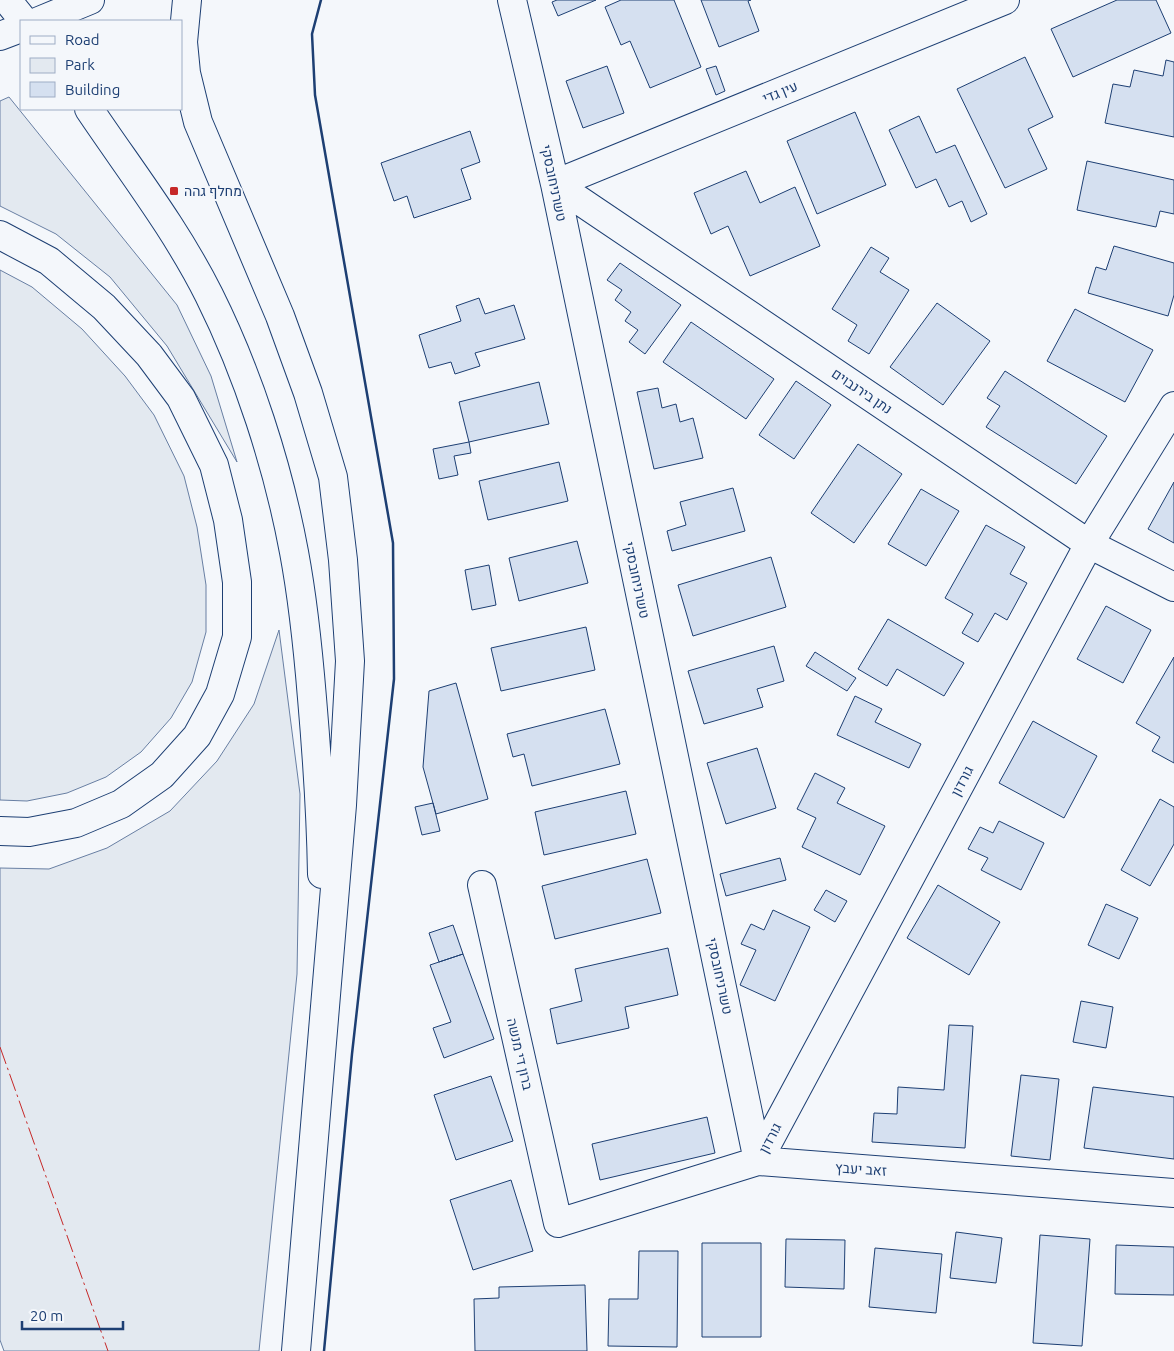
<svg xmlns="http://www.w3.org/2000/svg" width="1174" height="1351" font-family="Ubuntu,Heebo,sans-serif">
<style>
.green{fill:#e3e9f0;stroke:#687fa3}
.building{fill:#d5e0f0;stroke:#1d3f73}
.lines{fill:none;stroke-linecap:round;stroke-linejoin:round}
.minor-casing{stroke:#1d3f73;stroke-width:30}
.primary-casing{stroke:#1d3f73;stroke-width:30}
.trunk-casing{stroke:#1d3f73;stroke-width:30}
.minor{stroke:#f4f7fb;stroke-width:28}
.primary{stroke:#f4f7fb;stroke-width:28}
.trunk{stroke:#f4f7fb;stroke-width:28}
.wall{stroke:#1d3f73;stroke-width:2.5}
.power{stroke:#c62828;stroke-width:1;stroke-dasharray:18 4 2.5 4;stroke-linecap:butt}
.poi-dot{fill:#c62828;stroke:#f4f7fb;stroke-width:2}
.labels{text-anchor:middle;stroke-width:4;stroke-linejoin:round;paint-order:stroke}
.street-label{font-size:14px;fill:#1d3f73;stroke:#f4f7fb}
.poi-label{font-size:14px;fill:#1d3f73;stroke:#f4f7fb;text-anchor:start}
</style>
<rect width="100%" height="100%" fill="#f4f7fb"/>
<path class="green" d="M9,97l168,208 34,71 26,86 -70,-116 -57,-69 -54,-43 -56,-28v-105z
M0,270l32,17 50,42 43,47 29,39 30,61 13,51 9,58v47l-14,50 -21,36 -30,34 -35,25 -39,16 -40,8 -27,-1z
M279,630l21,164 -3,180 -38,377h-255l-4,-11v-472l49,1 58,-21 63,-37 47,-50 37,-57z"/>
<path class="building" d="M557,0h39l-38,16 -6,-14z
M621,0h53l27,67 -51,21 -20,-47 -9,4 -16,-38z
M701,0h50l-3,1 11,30 -40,16z
M1117,0h39l15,33 -98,44 -22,-48z
M1025,57l28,60 -25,12 19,40 -42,19 -48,-99z
M1166,60l8,2v75l-69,-14 8,-39 17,3 4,-17 29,6z
M607,66l17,47 -41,15 -17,-47z
M716,66l9,25 -9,4 -10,-26z
M855,112l31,73 -69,29 -30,-73z
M919,116l17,37 19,-8 32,69 -16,8 -9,-21 -13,6 -13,-28 -20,9 -27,-58z
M470,131l10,31 -19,7 10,30 -57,19 -7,-22 -13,5 -13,-38z
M1087,161l87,19v34l-14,-3 -4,16 -79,-17z
M746,171l14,32 35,-16 25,59 -70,30 -22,-50 -17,8 -17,-41z
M1114,246l60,17v32l-6,21 -80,-23 8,-26 10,3z
M871,247l18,11 -9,14 29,18 -40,64 -21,-13 9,-16 -25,-16z
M620,263l61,42 -36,49 -16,-12 9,-12 -13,-9 6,-9 -16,-12 7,-10 -15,-10z
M479,298l6,16 29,-9 11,34 -50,14 5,13 -25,8 -4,-12 -22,6 -10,-33 42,-14 -5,-15z
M937,303l53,38 -47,64 -53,-38z
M1075,309l78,41 -28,52 -78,-41z
M691,322l83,57 -28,40 -83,-57z
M1005,371l102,65 -31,48 -90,-57 14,-21 -13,-8z
M796,381l35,24 -37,54 -35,-24z
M539,382l10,42 -80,18 -10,-40z
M658,388l4,20 14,-4 4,18 13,-4 10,40 -49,11 -17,-77z
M469,442l2,11 -17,3 4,19 -19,4 -6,-30z
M858,444l44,30 -48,69 -43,-30z
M559,462l9,39 -80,19 -9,-39z
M1174,482v61l-26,-14z
M733,488l12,43 -73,20 -5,-20 19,-6 -6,-23z
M921,489l38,22 -33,55 -38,-22z
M986,525l39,22 -15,27 17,9 -20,37 -12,-7 -17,29 -16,-9 11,-19 -28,-16z
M577,541l11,42 -69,18 -10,-43z
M771,557l15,50 -93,29 -15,-51z
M489,565l7,40 -24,5 -7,-40z
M1106,606l45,24 -28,53 -46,-24z
M888,619l76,44 -20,33 -47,-27 -10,17 -29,-17z
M586,627l9,43 -94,21 -10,-43z
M774,646l10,35 -27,8 6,18 -59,17 -16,-53z
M815,652l41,26 -9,13 -41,-25z
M1174,657v106l-22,-12 8,-14 -24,-14z
M456,683l32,116 -52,15 -13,-47 6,-76z
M855,696l27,13 -7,13 46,22 -12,24 -72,-33z
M605,709l15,55 -88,22 -8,-32 -11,3 -6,-23z
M1033,721l64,35 -33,62 -65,-35z
M757,748l19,60 -50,16 -19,-61z
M815,773l30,15 -8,15 48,23 -25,49 -58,-28 14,-29 -19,-9z
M626,791l10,43 -92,21 -9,-43z
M1160,799l14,8v37l-24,42 -29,-16z
M433,803l7,28 -18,4 -7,-28z
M999,821l45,22 -23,47 -40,-20 7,-12 -20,-9 12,-22 13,6z
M780,858l6,22 -60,16 -6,-22z
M647,859l14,54 -106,26 -13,-53z
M938,885l62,37 -31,53 -62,-37z
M826,890l21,11 -12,21 -21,-12z
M1106,904l32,14 -19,41 -31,-14z
M773,910l37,17 -35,74 -35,-16 16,-35 -15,-6 10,-20 13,6z
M453,925l10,29 -24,8 -10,-29z
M668,948l10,47 -53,12 4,21 -72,16 -7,-35 32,-8 -7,-32z
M463,954l31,85 -50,19 -11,-30 18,-6 -21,-57z
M1081,1001l32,6 -7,41 -33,-6z
M949,1025l24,1 -8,122 -93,-6 2,-29 23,1 1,-27 46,3z
M1021,1075l38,4 -9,81 -39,-4z
M491,1076l22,65 -57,19 -22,-65z
M1093,1087l81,10v62l-90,-11z
M707,1117l8,36 -115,27 -8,-36z
M511,1180l22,71 -60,19 -23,-70z
M956,1232l46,6 -6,45 -46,-5z
M1040,1235l50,4 -8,107 -49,-3z
M786,1239l59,1 -1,49 -59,-2z
M702,1243h59v94h-59z
M1116,1245l58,2v48l-59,-1z
M875,1248l67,6 -6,59 -67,-6z
M639,1251h39l-1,96 -69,-1 1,-47h29z
M585,1285l2,66h-112l-1,-52 25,-1v-11z"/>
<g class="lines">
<g class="minor-casing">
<path id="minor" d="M512,0l43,184 203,977
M555,184l534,360 85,43
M555,184l450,-184
M482,885l76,338 200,-62 416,32
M758,1161l331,-617 85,-138"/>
</g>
<g class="primary-casing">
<path id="primary" d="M39,21l51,-21
M0,36l21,-8"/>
</g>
<g class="trunk-casing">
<path id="trunk" d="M7,0l17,21
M187,0l-4,42 3,31 12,49 82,194 28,77 25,84 10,83 7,101 -8,144 -46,546
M89,109c41,61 87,120 120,186 39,78 69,171 85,257 9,48 14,97 18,146 5,58 9,118 10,176
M0,235l49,26 55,46 45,48 32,43 33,67 14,55 9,62v55l-17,57 -23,42 -35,39 -41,29 -45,19 -47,9 -29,-1"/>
</g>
<use href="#minor" class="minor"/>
<use href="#primary" class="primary"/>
<use href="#trunk" class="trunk"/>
<path class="wall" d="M321,0l-9,34 3,61 78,448 1,136 -42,375 -28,297"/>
<path class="power" d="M0,1047l108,304"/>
</g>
<rect class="poi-dot" x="169" y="186" width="10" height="10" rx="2.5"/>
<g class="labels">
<g class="street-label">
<text transform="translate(780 92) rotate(-22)" y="5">עין גדי</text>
<text transform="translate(554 183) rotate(78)" y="5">טשרניחובסקי</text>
<text transform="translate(862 391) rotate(34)" y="5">נתן בירנבוים</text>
<text transform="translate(637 580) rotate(78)" y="5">טשרניחובסקי</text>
<text transform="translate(962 781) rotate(-62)" y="5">גורדון</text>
<text transform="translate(720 976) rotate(78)" y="5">טשרניחובסקי</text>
<text transform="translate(520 1054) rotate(77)" y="5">ברון די מנשה</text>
<text transform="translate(770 1138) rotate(-62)" y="5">גורדון</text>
<text transform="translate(861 1169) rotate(4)" y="5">זאב יעבץ</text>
</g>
<g class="poi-label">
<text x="184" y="196">מחלף גהה</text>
</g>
</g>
<rect x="20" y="20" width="162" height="90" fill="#f4f7fb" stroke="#9eadc5"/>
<rect x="30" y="36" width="25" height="8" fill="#f4f7fb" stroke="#9eadc5"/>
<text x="65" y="45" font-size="15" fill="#1d3f73">Road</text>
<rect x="30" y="58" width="25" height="15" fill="#e3e9f0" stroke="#9eadc5"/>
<text x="65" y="70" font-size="15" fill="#1d3f73">Park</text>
<rect x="30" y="82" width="25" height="15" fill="#d5e0f0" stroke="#9eadc5"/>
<text x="65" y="95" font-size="15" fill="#1d3f73">Building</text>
<path d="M22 1321v8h101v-8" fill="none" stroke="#1d3f73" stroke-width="2.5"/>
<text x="30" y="1321" font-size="15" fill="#1d3f73" stroke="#f4f7fb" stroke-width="4" paint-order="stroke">20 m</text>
</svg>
